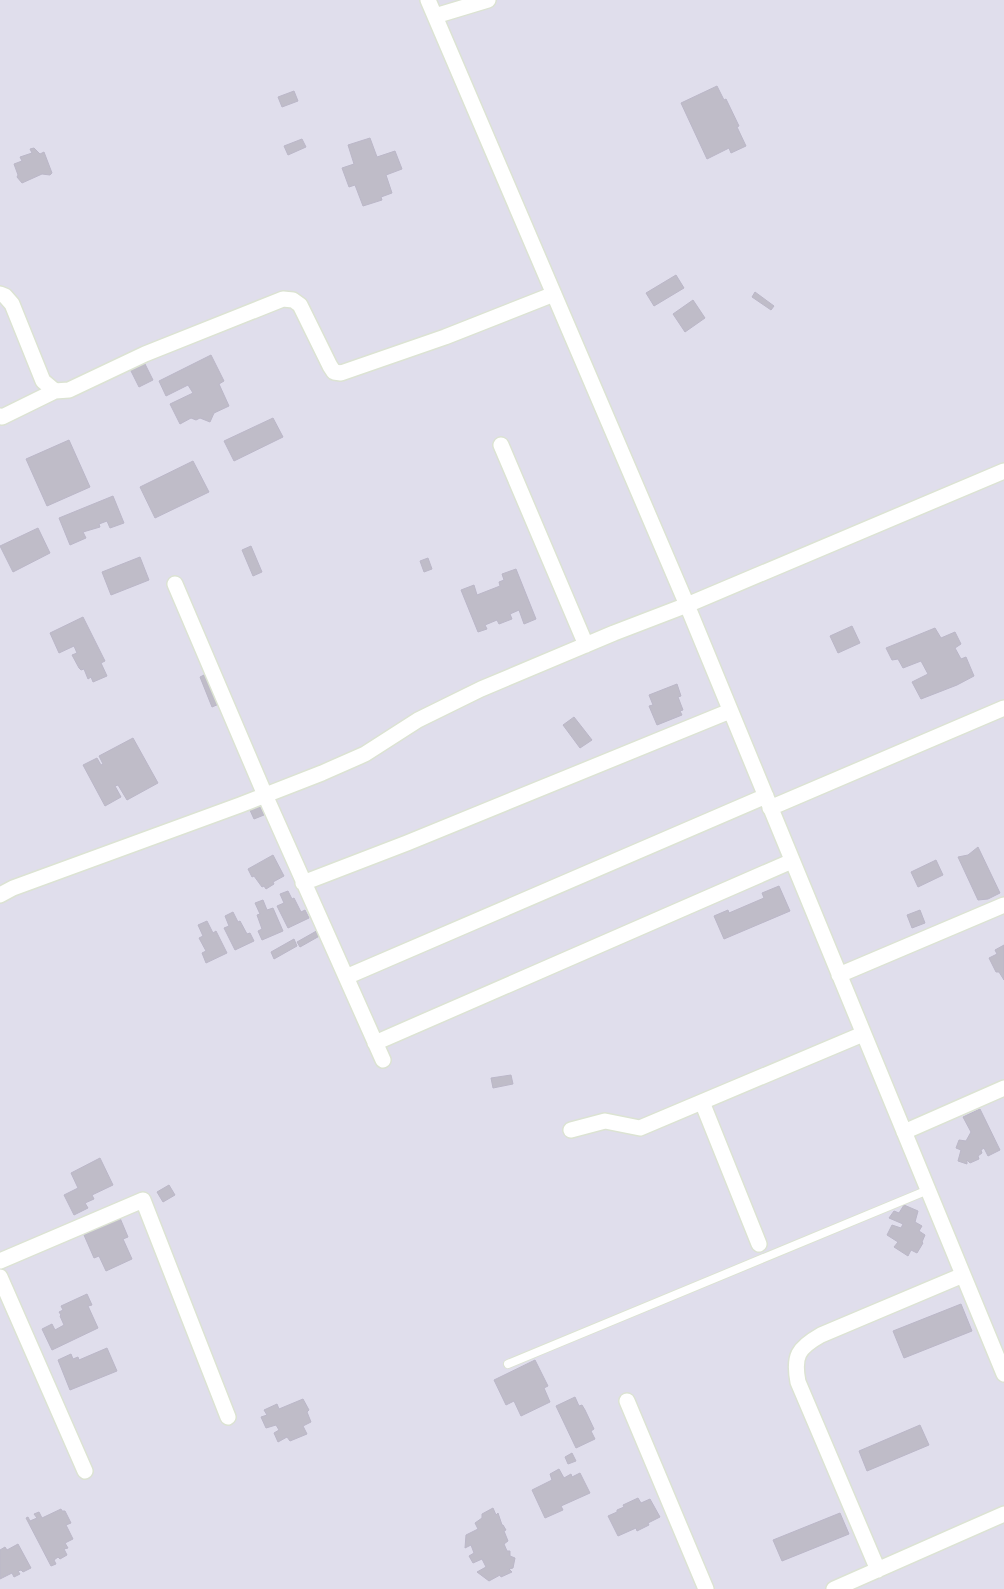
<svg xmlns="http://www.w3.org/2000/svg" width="1004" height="1589" font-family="'Space Grotesk',sans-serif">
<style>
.building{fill:#bfbcc8;stroke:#bbb7c8}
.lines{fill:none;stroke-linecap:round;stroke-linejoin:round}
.lane-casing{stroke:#dce3d3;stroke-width:10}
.street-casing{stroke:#dce3d3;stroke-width:18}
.lane{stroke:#fff;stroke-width:8}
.street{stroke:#fff;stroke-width:15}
</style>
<rect width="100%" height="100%" fill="#e0deec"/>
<path class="building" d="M717,86l7,14 2,-1 13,27 -2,1 9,19 -15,7 -2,-5 -22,11 -26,-56z
M294,91l4,10 -16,6 -4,-10z
M370,138l7,19 18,-6 7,18 -16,6 6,18 -11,4 1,3 -19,6 -8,-21 -6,2 -7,-19 12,-4 -6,-19z
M302,139l4,8 -18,8 -4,-9z
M34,148l6,6 4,-2 8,21 -2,2 -8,-1 -20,9 -5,-6 1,-2 -4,-11 8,-3 -2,-4 12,-4 -2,-4z
M676,275l8,13 -30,18 -8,-13z
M755,292l19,14 -3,4 -19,-13z
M693,300l12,18 -20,14 -12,-18z
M211,355l13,26 -5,3 10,22 -15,7 -4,9 -10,-4 -4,2 -5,-2 -11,6 -10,-20 23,-11 -5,-8 -22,11 -7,-15z
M144,362l9,18 -14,7 -9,-18z
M273,418l10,19 -49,24 -10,-20z
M69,440l21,47 -43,19 -21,-47z
M193,461l16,31 -54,26 -15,-31z
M113,496l11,27 -14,5 -3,-7 -8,3 1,3 -17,5 3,6 -16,7 -11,-27z
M38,528l12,25 -37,19 -13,-26z
M251,546l11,26 -9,4 -11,-26z
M140,557l9,23 -38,15 -9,-23z
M428,558l4,11 -8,3 -4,-11z
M516,569l20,50 -12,5 -5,-14 -9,4 2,5 -13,5 -2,-4 -12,5 2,4 -9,3 -17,-42 13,-5 3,10 23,-9 -1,-4 5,-2 -2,-6z
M83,617l22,44 -4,2 6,13 -14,6 -2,-5 -3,2 -4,-10 -3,1 -2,-2 -7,-13 5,-2 -3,-7 -15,7 -9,-20z
M852,626l8,17 -22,10 -8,-17z
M935,628l6,10 14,-6 6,12 -6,4 6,11 5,-2 8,19 -17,9 -36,14 -9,-17 16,-8 -7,-13 -18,7 -5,-9 -6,1 -6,-12z
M206,674l13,30 -7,3 -12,-30z
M677,684l4,12 -3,1 5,13 -3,1 2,4 -25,10 -8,-19 4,-1 -4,-10z
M574,717l18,23 -12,8 -17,-23z
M133,738l25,45 -31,17 -9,-15 -3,1 6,11 -16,9 -22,-41 14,-7 4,7 2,-1 -4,-8z
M258,803l6,12 -10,4 -5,-11z
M978,847l22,46 -12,6 -10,1 -20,-43 10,-2z
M273,855l11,21 -11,6 1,2 -8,5 -2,-3 -2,1 -8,-11 -2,1 -4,-8z
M936,860l7,15 -25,12 -7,-15z
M779,886l11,25 -66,28 -10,-23 14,-6 1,3 35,-15 -2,-5z
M288,891l4,8 2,-1 7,14 4,-2 4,8 -21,10 -11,-22 7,-3 -4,-9z
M263,900l4,10 6,-2 10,23 -21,9 -4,-9 4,-2 -5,-14 3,-1 -5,-11z
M920,910l5,13 -13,5 -5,-13z
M233,912l5,10 2,-1 7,13 3,-1 4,8 -19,9 -11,-22 5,-2 -4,-10z
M207,921l6,12 3,-2 11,22 -21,10 -4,-10 4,-2 -7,-13 4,-2 -5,-11z
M320,929l3,5 -23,13 -3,-5z
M294,939l3,7 -23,13 -3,-7z
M1004,945v35l-5,-8h-3l-7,-14 8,-4 -2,-4z
M511,1075l2,9 -20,4 -2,-10z
M980,1109l20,41 -12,6 -4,-8 -3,2 1,3 -4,3 1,3 -9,4 -3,-3v4l-9,-3 3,-11 -5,-2 3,-8 7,1 5,-9 -8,-15z
M100,1158l13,27 -21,10 2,4 -9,4 3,5 -14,7 -10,-20 14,-7 -7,-15z
M169,1185l6,10 -12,7 -6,-10z
M904,1205l14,6 -3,11 7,4 -3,5 6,4 -3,7 1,1 -6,10 -6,-3 -3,6 -14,-9 4,-5 -11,-7 5,-10 9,3 2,-4 -14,-6 5,-7 5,2z
M120,1218l8,19 -5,2 9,20 -26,12 -7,-15 -5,2 -10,-23z
M87,1294l5,11 -4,1 10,22 -46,22 -10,-21 10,-5 3,6 9,-5 -4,-9 1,-1 -2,-3 4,-2 -2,-4z
M961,1304l11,27 -68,27 -11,-27z
M107,1348l10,23 -47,19 -12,-30 13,-6 2,5 5,-2 1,3z
M535,1360l13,26 -4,2 6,14 -29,14 -7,-15 -8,4 -12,-25z
M575,1397l4,9 3,-1 3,5 9,19 -3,2 4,8 -19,9 -20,-42z
M303,1399l6,11 -2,2 4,10 -8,4 4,8 -17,7 -3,-4 -9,5 -4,-9 5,-3 -3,-5 -10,3 -5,-11 6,-2 -3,-5 13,-6 2,5z
M920,1425l9,20 -62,26 -8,-20z
M572,1453l4,8 -8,3 -3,-7z
M559,1469l5,9 7,-4 1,3 8,-4 10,20 -29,13 2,4 -18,8 -13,-28 20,-10 -2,-6z
M638,1498l3,5 9,-4 10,18 -12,6 1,2 -12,6 -1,-3 -18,8 -10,-20 9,-4v-2l7,-3 -1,-2z
M493,1508l3,7 2,-2 4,12h1l3,5 -2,1 4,10 -4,3 3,7h3v5l5,2 -2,10 -4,1 3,3 -11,5 -1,-2 -11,6 -12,-9 9,-5 -4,-8 -9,4 -4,-7 5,-3 -3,-8 -6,3 1,-13 12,-6 -3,-6 7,-5v-4z
M61,1509l1,2h3l6,12 -5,2 7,14 -8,4 3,5 -4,1 3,6 -7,4 -2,-2 -4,3 2,4 -5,2 -25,-48 2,-1 2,4 7,-3 -3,-4 5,-2 3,6z
M840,1513l9,21 -67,27 -9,-21z
M18,1544l13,24 -8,4 -2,-2 -3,1 2,3 -6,3 -2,-4 -12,6v-29l5,-3 2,3z"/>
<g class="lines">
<g class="lane-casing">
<path id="lane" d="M508,1364l420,-174"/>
</g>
<g class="street-casing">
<path id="street" d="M428,0l259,605 317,769
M435,16l53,-16
M0,294l5,2 7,8 31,77 12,10 14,-1 76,-36 138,-55 10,1 7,5 30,61 4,6 7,1 104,-36 109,-43
M0,416l2,1 53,-26
M501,445l85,200
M175,584l90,211 118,265
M770,808l234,-100
M303,883l104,-40 323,-132
M0,895l13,-7 227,-83 82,-32 43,-19 53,-34 63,-31 133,-56 73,-28 317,-134
M839,975l165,-70
M346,977l420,-181
M375,1043l417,-182
M702,1102l57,142
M571,1130l34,-9 35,7 223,-94
M904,1132l100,-44
M0,1261l143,-61 85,217
M0,1277l85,194
M627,1401l79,188
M878,1570l-80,-188c-5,-26 0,-34 23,-47l142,-60
M834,1589l170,-75"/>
</g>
<use href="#lane" class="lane"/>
<use href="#street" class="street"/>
</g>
</svg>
